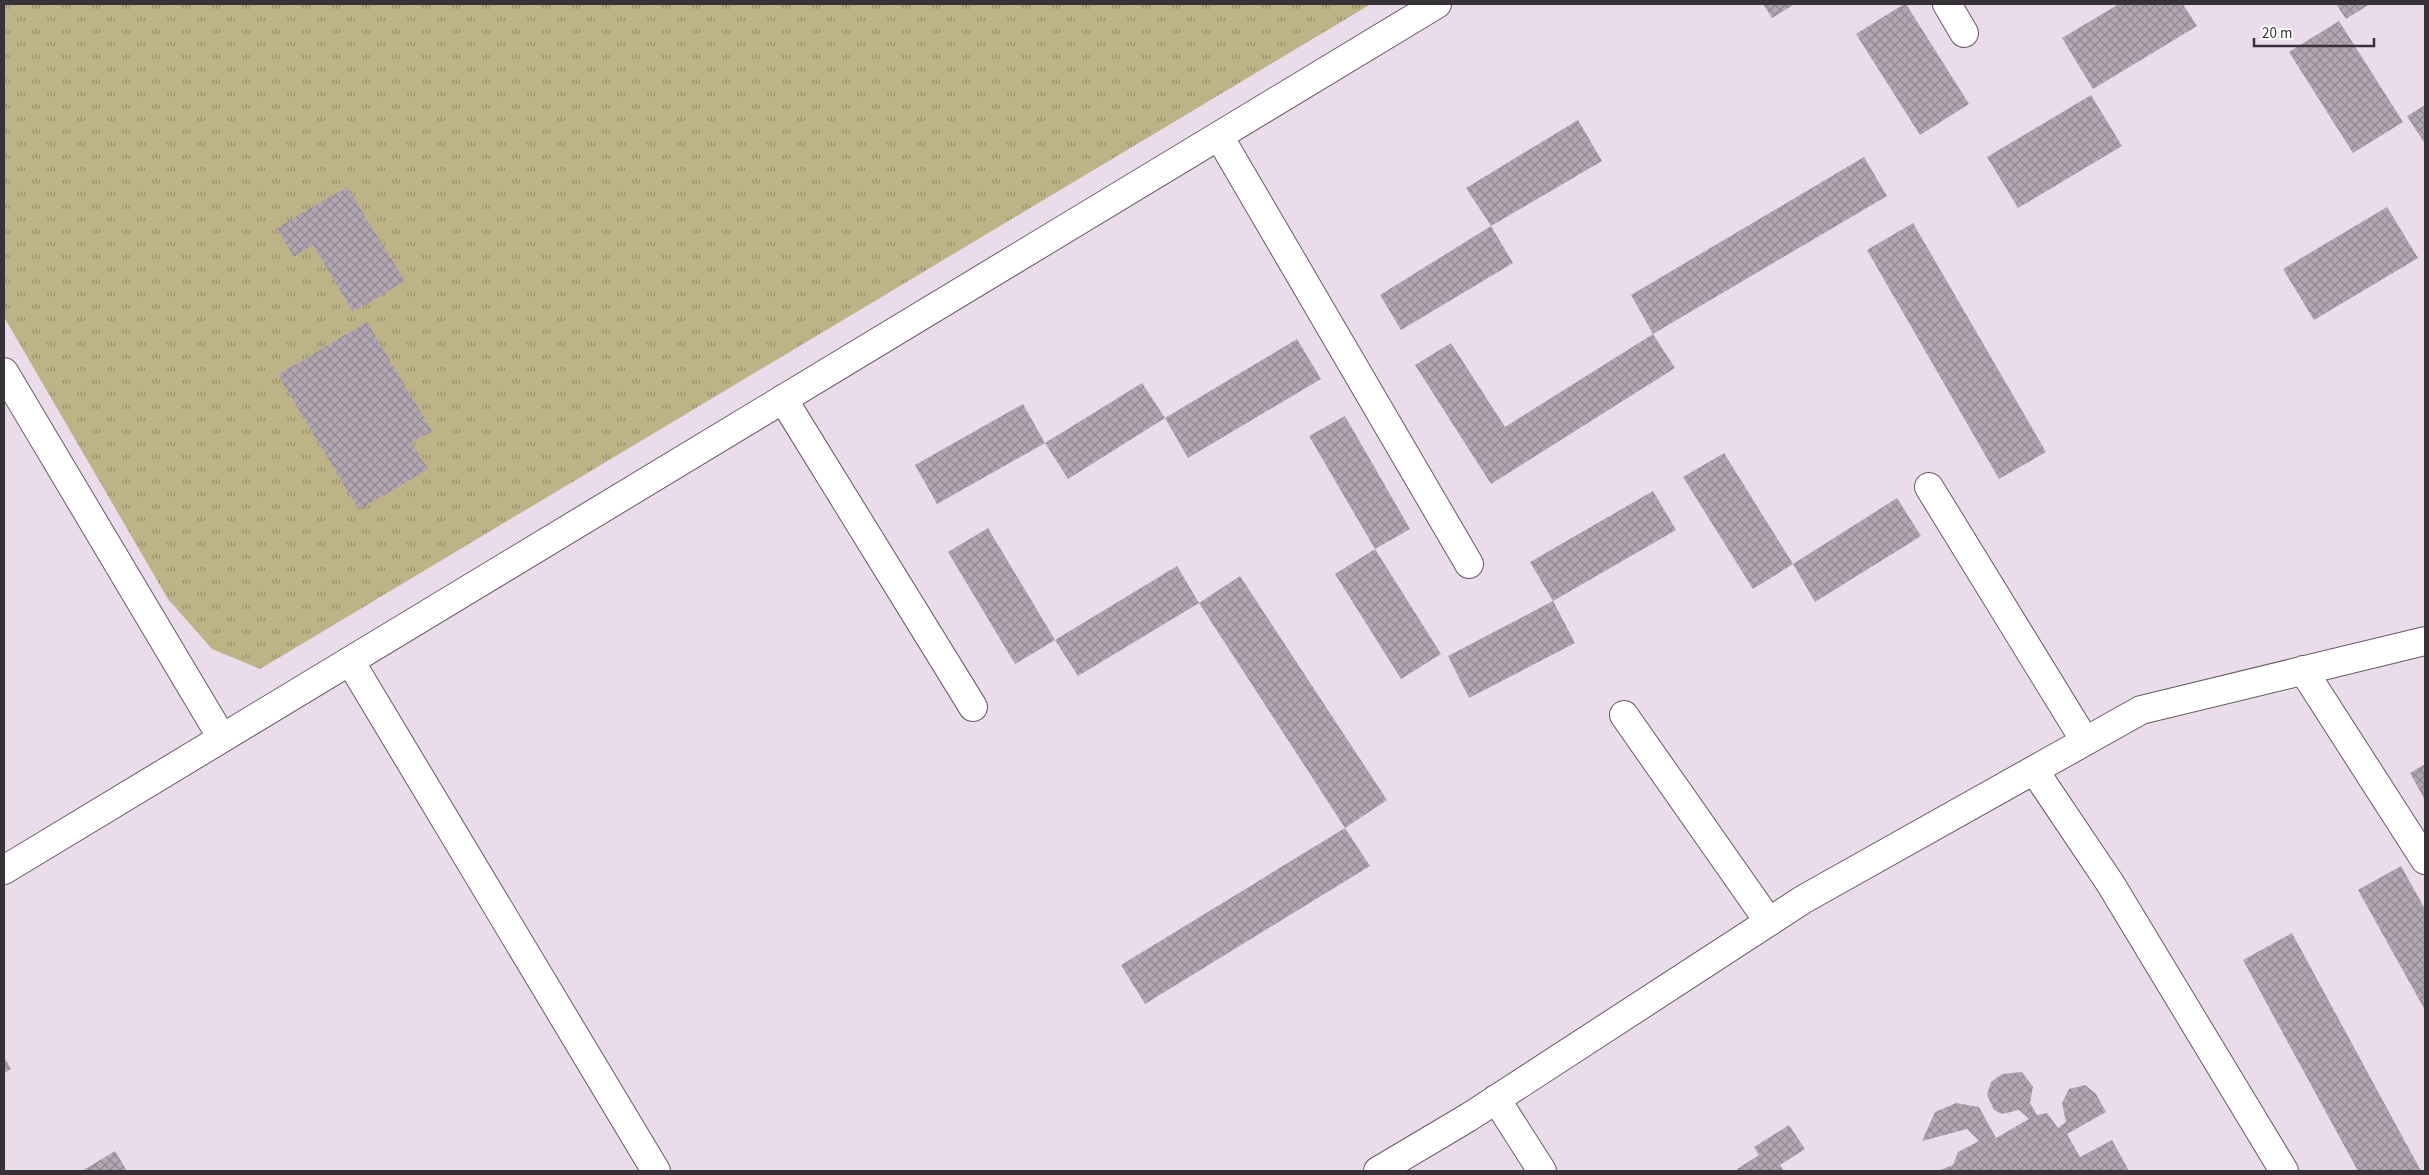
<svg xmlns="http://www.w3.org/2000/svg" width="2429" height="1175" font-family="'Source Sans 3',sans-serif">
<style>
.grass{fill:url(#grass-tufts)}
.building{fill:url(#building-cross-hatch)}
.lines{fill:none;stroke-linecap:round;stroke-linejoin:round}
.street-casing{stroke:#665a66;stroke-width:30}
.secondary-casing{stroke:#665a66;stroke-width:30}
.street{stroke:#fff;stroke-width:28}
.secondary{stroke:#fff;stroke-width:28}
</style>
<defs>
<pattern id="grass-tufts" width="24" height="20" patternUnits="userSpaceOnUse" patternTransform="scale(1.25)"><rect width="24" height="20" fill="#bdb386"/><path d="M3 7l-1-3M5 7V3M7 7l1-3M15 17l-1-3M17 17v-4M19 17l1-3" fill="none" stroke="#9a926e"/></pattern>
<pattern id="building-cross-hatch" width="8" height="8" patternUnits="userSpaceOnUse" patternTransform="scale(1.25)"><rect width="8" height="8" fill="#b3a6b3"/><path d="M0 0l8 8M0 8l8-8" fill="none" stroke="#928892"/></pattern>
</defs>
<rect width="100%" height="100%" fill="#eadcea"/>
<path class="grass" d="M4,4h1367l-1111,665 -48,-20 -44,-50 -164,-282z"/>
<path class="building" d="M1763,4h32l-23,14z
M1904,4h2l63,100 -49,31 -64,-101z
M2119,4h64l14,22 -104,63 -31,-51z
M2336,4h34l-24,15z
M2339,21l64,101 -50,31 -64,-101z
M2091,95l31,51 -104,62 -31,-51z
M2425,105v39l-18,-28z
M1578,120l24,41 -111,65 -25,-38z
M1864,157l23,39 -234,138 -22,-39z
M347,187l58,94 -52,31 -40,-67 -19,12 -17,-29z
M2387,207l31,51 -104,62 -31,-51z
M1913,223l133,229 -47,27 -132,-229z
M1491,226l22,37 -112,67 -21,-35z
M367,322l65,109 -21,12 17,26 -69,41 -81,-135z
M1653,334l22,34 -184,116 -76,-119 36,-22 54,84z
M1297,339l24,40 -133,79 -23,-40z
M1142,383l23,35 -97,61 -23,-36z
M1023,404l22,39 -108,61 -22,-39z
M1345,416l65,113 -35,20 -66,-113z
M1724,453l69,111 -40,25 -70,-112z
M1653,491l23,39 -123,71 -23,-39z
M1897,498l24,38 -106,66 -22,-38z
M988,528l67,112 -40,24 -67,-112z
M1375,549l66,105 -40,25 -66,-105z
M1177,566l22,37 -121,73 -23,-36z
M1240,576l147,224 -42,28 -146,-225z
M1553,601l22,42 -106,55 -21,-42z
M2425,764v36l-15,-27z
M1345,828l25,38 -225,138 -24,-39z
M2401,866l24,43v101l-67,-120z
M2292,933l129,238h-63l-115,-211z
M4,1057l7,12 -7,4z
M2022,1072l11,15 -3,16 7,12 10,-2 11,15 8,-6 -4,-19 7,-14 16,-4 11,9 10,18 -39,22 13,23 32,-17 17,31h-192l16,-6 5,-13 21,-11 -12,-12 -45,12 13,-29 21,-9 23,4 17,31 33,-19 -10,-9 -17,4 -8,-4 -7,-15 4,-13 11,-8z
M1789,1125l16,24 -25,16 4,6h-45l-2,-2 22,-14 -5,-8z
M115,1151l12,20h-45z"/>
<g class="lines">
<g class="street-casing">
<path id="street" d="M1947,4l17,29
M1219,136l250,428
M4,372l218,366
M783,399l190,308
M1929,487l156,254
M350,661l306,510
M2303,670l122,190
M1624,715l145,207
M2034,770l76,113 174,288
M1496,1099l46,72
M1378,1171l91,-54 335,-218 337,-189 284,-69"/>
</g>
<g class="secondary-casing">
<path id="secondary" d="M4,870l1433,-866"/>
</g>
<use href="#street" class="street"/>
<use href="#secondary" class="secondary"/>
</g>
<rect width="2429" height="1175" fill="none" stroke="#373237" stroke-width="10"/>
<path d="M2254 38v8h120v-8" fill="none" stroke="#373237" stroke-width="2.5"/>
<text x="2262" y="38" font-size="15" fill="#373237" stroke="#ffffff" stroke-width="4" paint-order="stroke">20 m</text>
</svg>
